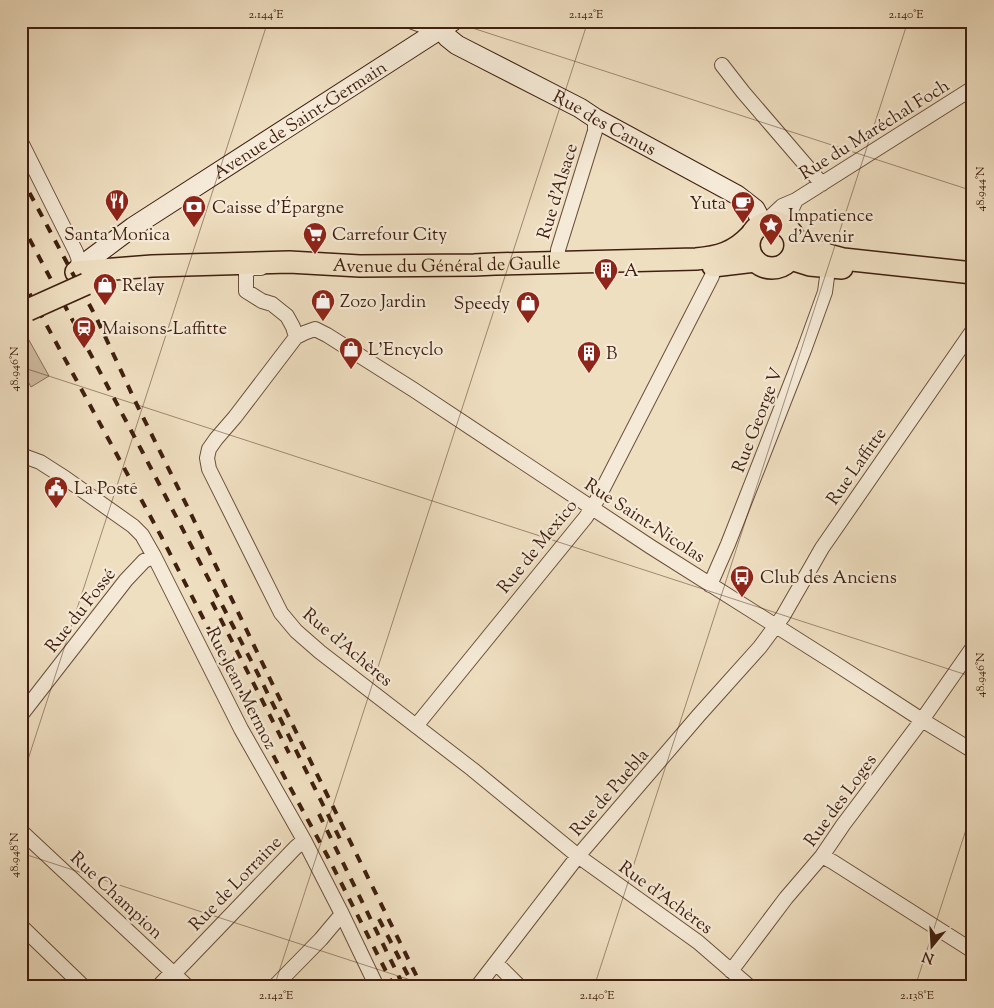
<svg xmlns="http://www.w3.org/2000/svg" width="994" height="1008" font-family="'Sorts Mill Goudy',serif">
<style>
.green{fill:#d1bea3;stroke:#886e59}
.lines{fill:none;stroke-linecap:round;stroke-linejoin:round}
.minor-casing{stroke:#6b4f3c;stroke-width:16}
.secondary-casing{stroke:#3f1f0f;stroke-width:21}
.primary-casing{stroke:#3f1f0f;stroke-width:24}
.minor{stroke:#f5ead7;stroke-width:14}
.secondary{stroke:#f5ead7;stroke-width:19}
.primary{stroke:#efdfc1;stroke-width:21}
.rail{stroke:#3f1f0f;stroke-width:4;stroke-dasharray:9 9;stroke-linecap:butt}
.primary-bridge-casing{stroke:#3f1f0f;stroke-width:24;stroke-linecap:butt}
.primary-bridge{stroke:#efdfc1;stroke-width:21}
.ticks{fill:none;stroke:#3f1f0f;stroke-width:1;stroke-opacity:0.45}
.labels{text-anchor:middle;stroke-width:4.5;stroke-linejoin:round;paint-order:stroke}
.street-label{font-size:18px;fill:#3f1f0f;stroke:#f5ead7}
.poi-label{font-size:18px;fill:#3f1f0f;stroke:#f5ead7;text-anchor:start}
.neatline{fill:none;stroke:#3f1f0f;stroke-width:2}
.ticks-label{font-size:12px;text-anchor:middle;fill:#3f1f0f}
</style>
<rect width="100%" height="100%" fill="#efdfc1"/>
<filter id="stains"><feTurbulence type="fractalNoise" baseFrequency=".004" numOctaves="4"/><feColorMatrix values="0 0 0 0 .2 0 0 0 0 .09 0 0 0 0 .02 0 0 0 .5 -.17"/></filter>
<radialGradient id="worn" r=".72"><stop offset=".6" stop-color="#630" stop-opacity="0"/><stop offset="1" stop-color="#630" stop-opacity=".3"/></radialGradient>
<path class="green" d="M21,331h2l2,2 24,43 -18,11 -10,-18v-6l4,-2v-3l-4,-5z"/>
<g class="lines">
<g class="minor-casing">
<path id="minor" d="M410,21l27,10
M722,65l21,27 79,92
M21,142l55,110 3,8 -3,12
M765,222l17,-16 14,-6 177,-112
M790,229c-3,-11 1,-19 6,-29
M552,265l6,-3v-12l37,-119v-13
M261,268h-11l-4,6v17l16,10 10,3 15,12 6,11 3,10
M21,455l19,7 25,16 68,48 9,9 12,21 87,173 63,111 38,74 35,73
M710,585l18,-41 76,-194 21,-58 2,-15v-10
M21,715l105,-135 18,-19 10,-5
M416,726l170,-209 11,-17 115,-224 2,-10
M21,831l167,156
M822,856l11,6 140,89
M21,926l63,61
M496,963l24,24
M731,971l55,-73 36,-42 21,-31 79,-105 51,-73
M174,974l121,-126 9,-8
M158,987l14,-15
M274,987l47,-48 21,-25
M477,987l101,-131 121,-141 61,-68 23,-31 39,-68 151,-218
M750,987l-52,-45 -120,-86 -106,-87 -152,-117 -24,-21 -15,-18 -72,-144 -2,-11 2,-9 7,-10 19,-22 61,-80 8,-4 11,-4 12,6 87,55 237,157 182,115 89,58 51,31"/>
</g>
<g class="secondary-casing">
<g id="secondary">
<path id="s1" d="M444,26l3,11 10,8 123,63 15,10 142,77 18,14 8,15"/>
<path id="s2" d="M76,272l9,-9 48,-36 320,-206"/>
</g>
</g>
<g class="primary-casing">
<g id="primary">
<circle cx="772" cy="245" r="23"/>
<path d="M795,239c15,10 30,16 48,20l130,14"/>
<path d="M791,259l19,6 32,3"/>
<path d="M713,266l42,-5"/>
<path id="s3" d="M76,272l76,-6 137,-4 71,4 114,-1 21,-1 201,-5c22,-2 38,-6 54,-23"/>
</g>
</g>
<use href="#minor" class="minor"/>
<use href="#secondary" class="secondary"/>
<use href="#primary" class="primary"/>
<path class="rail" d="M21,177l75,140 41,88 54,109 80,167 151,306
M21,223l122,230 115,221 85,171
M21,278l140,258 124,242 43,79 66,130
M212,602l77,151
M319,814l85,173
M379,919l35,68"/>
<g class="primary-bridge-casing">
<path id="primary-bridge" d="M28,310l58,-26"/>
</g>
<use href="#primary-bridge" class="primary-bridge"/>
</g>
<path class="ticks" d="M451,21l522,170M21,367l952,310M21,781l247,-760M21,853l411,134M274,987l314,-966M594,987l314,-966M915,987l58,-179"/>
<defs>
<g id="restaurant-pin" transform="scale(1.25)"><path d="M0 17L-7.5 6A9.5 9.5 0 1 1 7.5 6Z" fill="#8f2418" stroke="#f5ead7"/><path d="M-5-6h1v4h1v-4h1v4h1v-4h1v5L-1.5 .5V6h-2V.5L-5-1ZM5-6V6H3V1.5H1.5Q1.5-4 5-6Z" fill="#fff"/></g>
<g id="cafe-pin" transform="scale(1.25)"><path d="M0 17L-7.5 6A9.5 9.5 0 1 1 7.5 6Z" fill="#8f2418" stroke="#f5ead7"/><path d="M-5.5-4.5H6V0H3Q3 3.5 0 3.5H-2.5Q-5.5 3.5-5.5 0ZM3-3.2v2h1.7v-2ZM-6 4.5H4V6H-6Z" fill="#fff"/></g>
<g id="bank-pin" transform="scale(1.25)"><path d="M0 17L-7.5 6A9.5 9.5 0 1 1 7.5 6Z" fill="#8f2418" stroke="#f5ead7"/><path d="M-6-4H6V4H-6ZM0-2.3a2.3 2.3 0 1 0 0 4.6a2.3 2.3 0 1 0 0-4.6Z" fill="#fff"/></g>
<g id="sight-pin" transform="scale(1.25)"><path d="M0 17L-7.5 6A9.5 9.5 0 1 1 7.5 6Z" fill="#8f2418" stroke="#f5ead7"/><path d="M0-6L1.8-2.2L6-1.7L2.9 1.2L3.7 5.4L0 3.3L-3.7 5.4L-2.9 1.2L-6-1.7L-1.8-2.2Z" fill="#fff"/></g>
<g id="supermarket-pin" transform="scale(1.25)"><path d="M0 17L-7.5 6A9.5 9.5 0 1 1 7.5 6Z" fill="#8f2418" stroke="#f5ead7"/><path d="M-6-5.5h2.5l.6 2H6L4.5 2H-2.5L-4.4-4H-6ZM-1.5 3.2a1.3 1.3 0 1 0 .1 0ZM3 3.2a1.3 1.3 0 1 0 .1 0Z" fill="#fff"/></g>
<g id="building-pin" transform="scale(1.25)"><path d="M0 17L-7.5 6A9.5 9.5 0 1 1 7.5 6Z" fill="#8f2418" stroke="#f5ead7"/><path d="M-4-6H4V6H1V3H-1V6H-4ZM-2.5-4.3h1.7v1.8h-1.7ZM.8-4.3h1.7v1.8H.8ZM-2.5-1h1.7V.8h-1.7ZM.8-1h1.7V.8H.8Z" fill="#fff"/></g>
<g id="shop-pin" transform="scale(1.25)"><path d="M0 17L-7.5 6A9.5 9.5 0 1 1 7.5 6Z" fill="#8f2418" stroke="#f5ead7"/><path d="M-5-2.5h2.3a2.7 3.5 0 0 1 5.4 0H5L5.5 6h-11ZM-1.5-2.5h3a1.5 2.3 0 0 0-3 0Z" fill="#fff"/></g>
<g id="station-pin" transform="scale(1.25)"><path d="M0 17L-7.5 6A9.5 9.5 0 1 1 7.5 6Z" fill="#8f2418" stroke="#f5ead7"/><path d="M-3-6H3Q5-6 5-4V2Q5 4 3 4L4.5 6H3L1.5 4h-3L-3 6H-4.5L-3 4Q-5 4-5 2V-4Q-5-6-3-6ZM-3.5-4v3h7v-3ZM-3.5 1v1.5H-2V1ZM2 1v1.5H3.5V1Z" fill="#fff"/></g>
<g id="civic-pin" transform="scale(1.25)"><path d="M0 17L-7.5 6A9.5 9.5 0 1 1 7.5 6Z" fill="#8f2418" stroke="#f5ead7"/><path d="M-.6-6.5H3V-4.5H.6V-3L4-1V1h2V6H-6V1h2V-1L-.6-3ZM-1.2 2.5V6h2.4V2.5Z" fill="#fff"/></g>
<g id="bus-pin" transform="scale(1.25)"><path d="M0 17L-7.5 6A9.5 9.5 0 1 1 7.5 6Z" fill="#8f2418" stroke="#f5ead7"/><path d="M-5-6H5V4H4V6H2V4H-2V6H-4V4H-5ZM-3.5-4V0h7V-4ZM-3.5 1.2v1.5H-2V1.2ZM2 1.2v1.5H3.5V1.2Z" fill="#fff"/></g>
</defs>
<g fill-rule="evenodd">
<use href="#restaurant-pin" x="117" y="201"/>
<use href="#cafe-pin" x="743" y="203"/>
<use href="#bank-pin" x="194" y="207"/>
<use href="#sight-pin" x="771" y="225"/>
<use href="#supermarket-pin" x="315" y="234"/>
<use href="#building-pin" x="606" y="270"/>
<use href="#shop-pin" x="105" y="285"/>
<use href="#shop-pin" x="323" y="301"/>
<use href="#shop-pin" x="528" y="303"/>
<use href="#station-pin" x="84" y="328"/>
<use href="#shop-pin" x="351" y="349"/>
<use href="#building-pin" x="589" y="353"/>
<use href="#civic-pin" x="56" y="488"/>
<use href="#bus-pin" x="742" y="577"/>
</g>
<g class="labels">
<g class="street-label">
<text dy="6" stroke="none"><textPath href="#s2" startOffset="271">Avenue de Saint-Germain</textPath></text>
<text dy="6" stroke="none"><textPath href="#s1" startOffset="191">Rue des Canus</textPath></text>
<text transform="translate(874 129) rotate(-32)" y="6">Rue du Maréchal Foch</text>
<text transform="translate(557 191) rotate(-73)" y="6">Rue d'Alsace</text>
<text dy="6" stroke="none"><textPath href="#s3" startOffset="371">Avenue du Général de Gaulle</textPath></text>
<text transform="translate(757 420) rotate(-69)" y="6">Rue George V</text>
<text transform="translate(856 466) rotate(-55)" y="6">Rue Laffitte</text>
<text transform="translate(645 520) rotate(33)" y="6">Rue Saint-Nicolas</text>
<text transform="translate(537 546) rotate(-51)" y="6">Rue de Mexico</text>
<text transform="translate(80 610) rotate(-52)" y="6">Rue du Fossé</text>
<text transform="translate(348 647) rotate(40)" y="6">Rue d'Achères</text>
<text transform="translate(242 688) rotate(63)" y="6">Rue Jean Mermoz</text>
<text transform="translate(609 792) rotate(-49)" y="6">Rue de Puebla</text>
<text transform="translate(840 800) rotate(-54)" y="6">Rue des Loges</text>
<text transform="translate(235 883) rotate(-46)" y="6">Rue de Lorraine</text>
<text transform="translate(117 895) rotate(43)" y="6">Rue Champion</text>
<text transform="translate(666 897) rotate(36)" y="6">Rue d'Achères</text>
</g>
<g class="poi-label">
<text x="726" y="209" text-anchor="end">Yuta</text>
<text x="212" y="213">Caisse d'Épargne</text>
<text x="788" y="221">Impatience<tspan x="788" dy="21">d'Avenir</tspan></text>
<text x="117" y="240" text-anchor="middle">Santa Monica</text>
<text x="332" y="240">Carrefour City</text>
<text x="624" y="276">A</text>
<text x="122" y="291">Relay</text>
<text x="340" y="307">Zozo Jardin</text>
<text x="510" y="309" text-anchor="end">Speedy</text>
<text x="102" y="334">Maisons-Laffitte</text>
<text x="368" y="355">L'Encyclo</text>
<text x="606" y="359">B</text>
<text x="74" y="494">La Poste</text>
<text x="760" y="583">Club des Anciens</text>
</g>
</g>
<rect width="994" height="1008" fill="none" stroke="#efdfc1" stroke-width="55"/>
<g transform="translate(932 946) rotate(198)" stroke="#f5ead7" stroke-width="4" paint-order="stroke">
<path d="M0-4L9 19L0 12L-9 19Z" fill="#3f1f0f"/>
<text y="-8" font-size="14" font-weight="bold" text-anchor="middle" fill="#3f1f0f">N</text>
</g>
<rect x="28" y="28" width="938" height="952" class="neatline"/>
<g class="ticks-label">
<text x="266" y="18">2.144°E</text>
<text x="586" y="18">2.142°E</text>
<text x="906" y="18">2.140°E</text>
<text transform="translate(980 189) rotate(-90)" y="4">48.944°N</text>
<text transform="translate(14 369) rotate(-90)" y="4">48.946°N</text>
<text transform="translate(980 675) rotate(-90)" y="4">48.946°N</text>
<text transform="translate(14 855) rotate(-90)" y="4">48.948°N</text>
<text x="276" y="999">2.142°E</text>
<text x="597" y="999">2.140°E</text>
<text x="917" y="999">2.138°E</text>
</g>
<rect width="100%" height="100%" filter="url(#stains)"/>
<rect width="100%" height="100%" fill="url(#worn)"/>
</svg>
